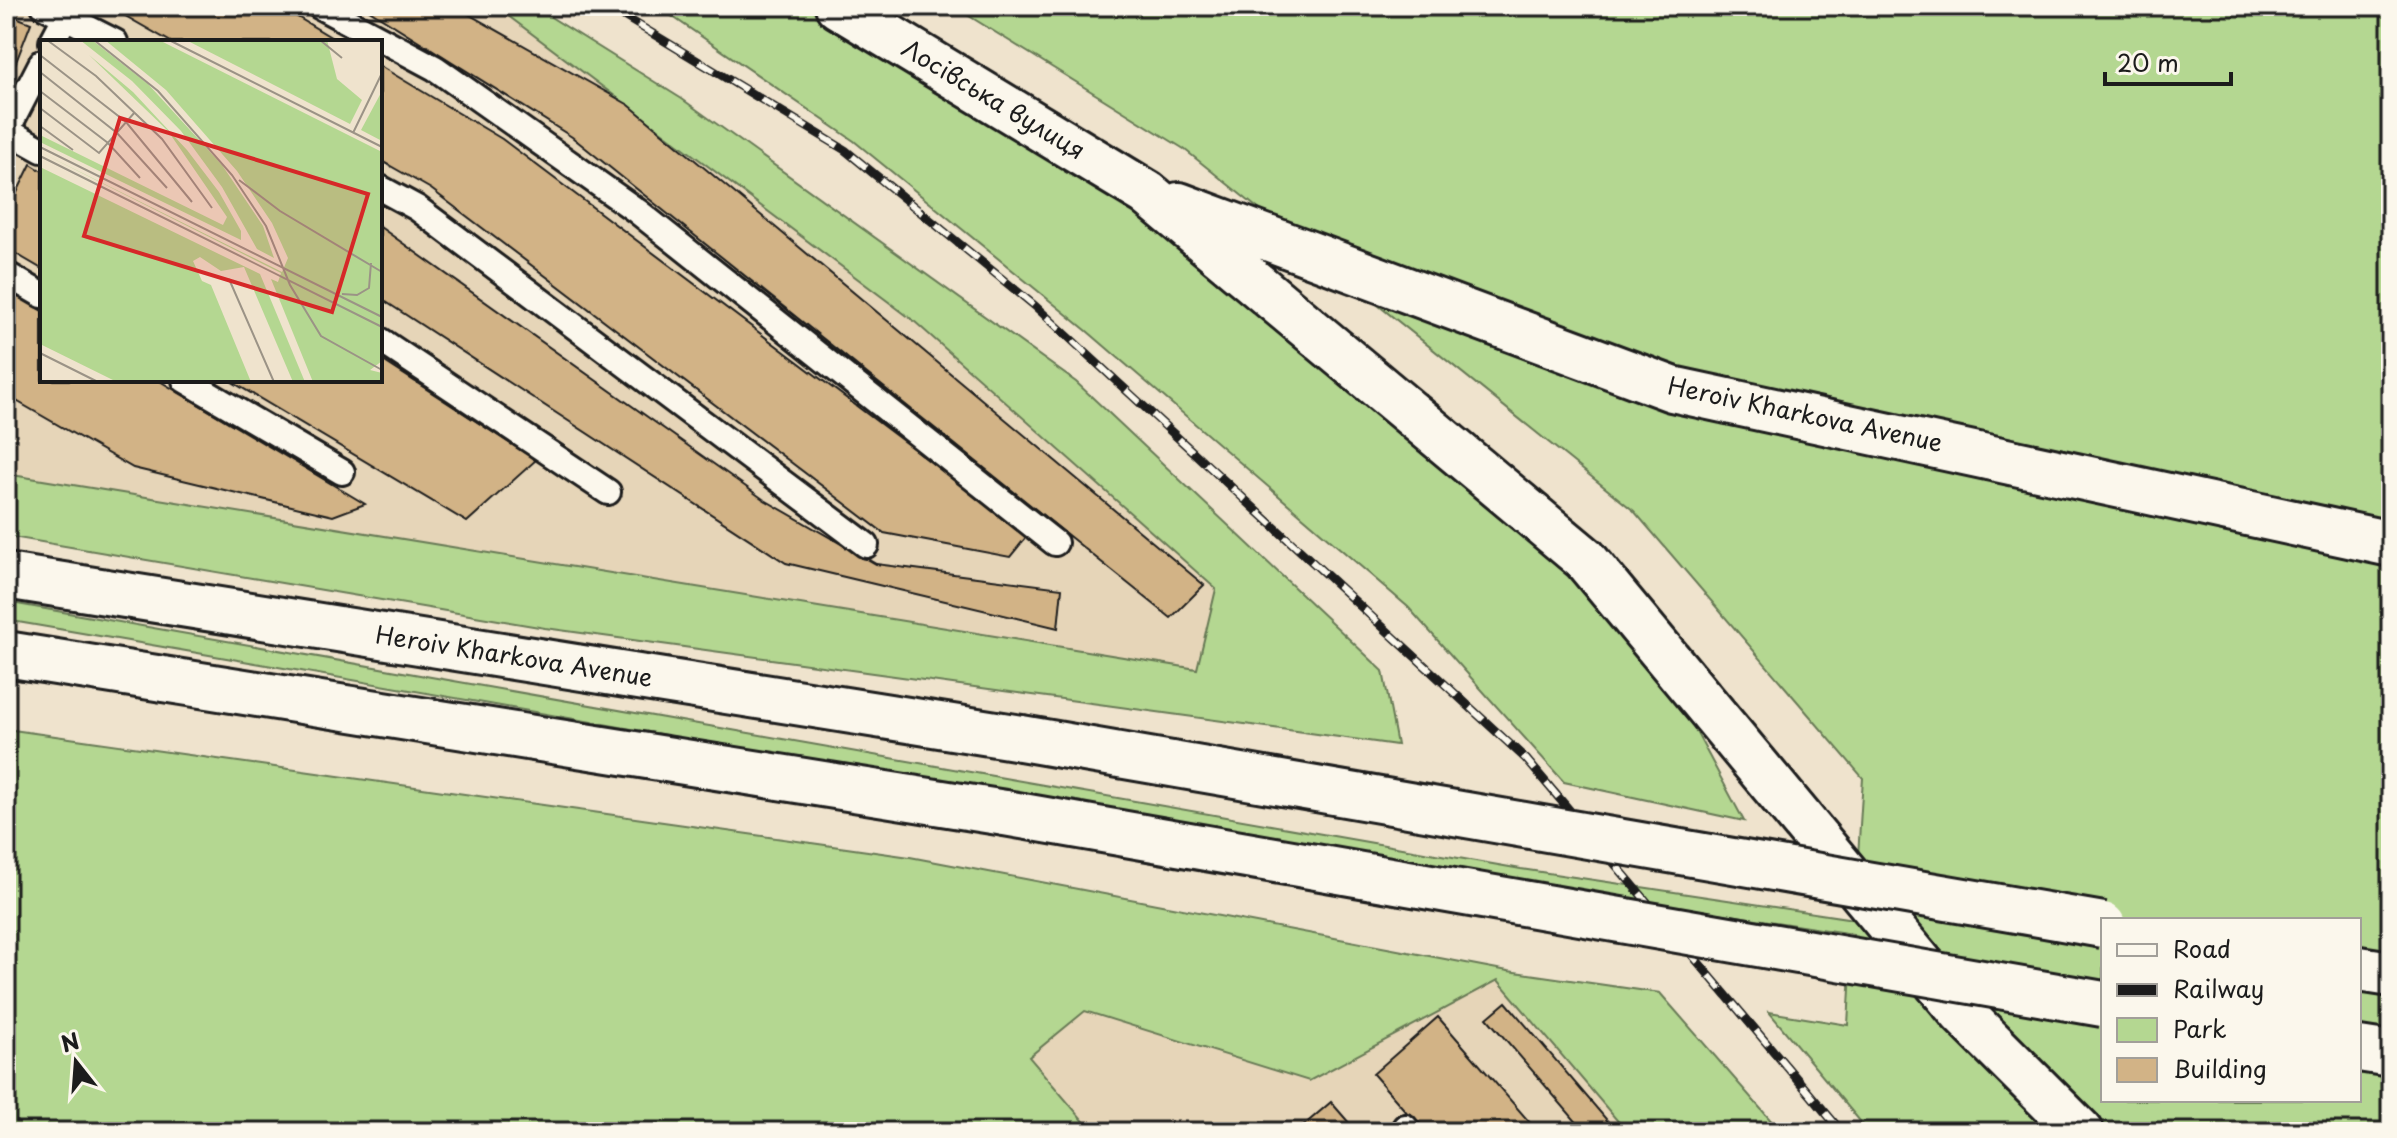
<svg xmlns="http://www.w3.org/2000/svg" width="2397" height="1138" font-family="'Playpen Sans',sans-serif">
<style>
.built{fill:#e6d5b8;fill-rule:evenodd}
.green{fill:#b4d791;stroke:#687a56;stroke-width:2;fill-rule:evenodd}
.building{fill:#d2b386;stroke:#1c1c1c;stroke-width:2}
.lines{fill:none;stroke-linecap:round;stroke-linejoin:round}
.lane-casing{stroke:#1c1c1c;stroke-width:30}
.secondary-casing{stroke:#1c1c1c;stroke-width:50}
.primary-casing{stroke:#1c1c1c;stroke-width:50}
.lane{stroke:#fbf7ec;stroke-width:24}
.secondary{stroke:#fbf7ec;stroke-width:44}
.primary{stroke:#fbf7ec;stroke-width:44}
.rail-casing{stroke:#1c1c1c;stroke-width:9}
.rail{stroke:#fbf7ec;stroke-width:6;stroke-dasharray:18;stroke-linecap:butt}
.primary-bridge-casing{stroke:#1c1c1c;stroke-width:50;stroke-linecap:butt}
.primary-bridge{stroke:#fbf7ec;stroke-width:44}
.labels{text-anchor:middle;stroke-width:7;stroke-linejoin:round;paint-order:stroke}
.street-label{font-size:24px;fill:#1c1c1c;stroke:#fbf7ec}
.inset-road{fill:none;stroke:#9b9386;stroke-width:2}
.view{fill:#d62828;fill-opacity:0.15;stroke:#d62828;stroke-width:4}
.inset-edge{fill:none;stroke:#1c1c1c;stroke-width:4}
</style>
<rect width="100%" height="100%" fill="#efe3cd"/>
<filter id="ink" filterUnits="userSpaceOnUse"><feTurbulence type="fractalNoise" baseFrequency=".0125" numOctaves="2"/><feDisplacementMap in="SourceGraphic" scale="16" xChannelSelector="R" yChannelSelector="G"/><feConvolveMatrix kernelMatrix="1 2 1 2 8 2 1 2 1" color-interpolation-filters="sRGB"/></filter>
<g filter="url(#ink)">
<path class="built" d="M6,6h499l144,79 567,504 -19,80 -1191,-195zM42,42h338v338h-338z
M1499,980l128,152h-534l-65,-75 57,-46 224,70z"/>
<path class="green" d="M495,6h38l149,93 394,283 307,289 14,74 -852,-117 -539,-92v-62l1191,195 19,-80 -302,-268z
M657,6h171l452,299 282,255 123,151 59,110 -180,-39 -156,-175 -321,-276 -233,-190z
M953,6h1438v1126h-522l-100,-120 79,13 5,-91c-618,-94 -1231,-209 -1847,-314v-18l1515,267 333,50 9,-141 -229,-267 -450,-362zM2103,920h256v180h-256z
M6,729l904,128 598,114 152,22 121,139h-154l-129,-152 -189,101 -224,-70 -56,46 64,75h-1087z"/>
<path class="building" d="M108,6h171l60,36h-168z
M363,6h91l175,99 575,480 -33,33 -599,-481z
M6,13l25,10 -25,65z
M380,66l122,73 526,396 -18,22 -126,-24 -453,-344 -51,-29z
M31,164l11,7v98l-36,-21v-33z
M380,227l383,272 113,65 186,24 -4,40 -272,-65 -406,-265z
M6,289l36,22v69h116l207,124 -32,12 -200,-48 -127,-73z
M380,359l156,101 -69,62 -238,-142h151z
M1506,1002l111,130h-32l-98,-114z
M1438,1017l100,115h-114l-51,-58z
M1331,1102l26,30h-61z"/>
<g class="lines">
<g class="lane-casing">
<path id="lane" d="M44,6l71,36
M319,6l116,62 202,143 418,332
M52,42l19,-36
M6,130l36,20
M6,132l36,-70
M380,188l37,20 449,337
M6,274l36,21
M380,340l228,152
M185,380l157,92
M1405,1127l4,5"/>
</g>
<g class="secondary-casing">
<path id="secondary" d="M838,6l309,187 438,366 377,454 119,119
M1179,205l493,184 719,155"/>
</g>
<g class="primary-casing">
<path id="primary" d="M6,576l1015,162
M6,654l999,159
M2359,969l32,5
M2359,1049l32,5"/>
</g>
<use href="#lane" class="lane"/>
<use href="#secondary" class="secondary"/>
<use href="#primary" class="primary"/>
<g class="rail-casing">
<path id="rail" d="M607,6l238,144 190,156 491,453 316,373"/>
</g>
<use href="#rail" class="rail"/>
<g class="primary-bridge-casing">
<path id="primary-bridge" d="M1021,738l1082,187
M1005,813l1098,191"/>
</g>
<use href="#primary-bridge" class="primary-bridge"/>
</g>
</g>
<g class="labels">
<g class="street-label">
<text transform="translate(993 100) rotate(31)" y="8">Лосівська вулиця</text>
<text transform="translate(1805 415) rotate(12)" y="8">Heroiv Kharkova Avenue</text>
<text transform="translate(514 657) rotate(9)" y="8">Heroiv Kharkova Avenue</text>
</g>
</g>
<g transform="translate(40 40)">
<rect width="342" height="342" fill="#efe3cd"/>
<path d="M40,0h12l56,44 74,81 41,61 11,32 -17,-9 -35,-62 -41,-56 -49,-50zM65,0h54l223,112v209l-12,9 12,3v9h-69l-42,-103 7,3 3,-9 -241,-121 242,120 6,-14 -16,-35 -35,-52 -71,-81zM146,0h141l10,39 25,21 -12,24zM49,15l44,37 54,58 32,42 22,39v9l-201,-98v-7l183,90 4,-8 -59,-86zM342,51v50l-21,-11zM0,127l220,107 45,108h-12l-49,-115 -23,4 -21,-14 -7,4 9,20 9,4 40,97h-134l-77,-38z" fill="#b4d791"/>
<path class="inset-road" d="M7,0l49,36 66,63 50,69M54,0l64,51 74,84 34,51 24,59 31,51 61,34M129,0l213,107M280,0l22,18M0,15l86,67 66,80M0,32l77,61 50,55M0,51l68,52 32,35M0,68l59,45 36,-41M0,86l33,24M313,93l29,-60M0,107l342,170M0,116l342,171M199,140l41,31 102,61M189,239l45,103M302,254l15,1 12,-7 2,-25M0,313l58,29"/>
<path class="view" d="M80,78l248,76 -36,118 -248,-76z"/>
<rect width="342" height="342" class="inset-edge"/>
</g>
<rect width="2397" height="1138" fill="none" stroke="#fbf7ec" stroke-width="32"/>
<rect x="16" y="16" width="2365" height="1106" fill="none" stroke="#1c1c1c" stroke-width="3" filter="url(#ink)"/>
<rect x="2101" y="918" width="260" height="184" fill="#fbf7ec" stroke="#a29f99" stroke-width="2"/>
<rect x="2117" y="944" width="40" height="12" fill="#fbf7ec" stroke="#a29f99" stroke-width="2"/>
<text x="2173" y="958" font-size="24" fill="#1c1c1c">Road</text>
<rect x="2117" y="984" width="40" height="12" fill="#1c1c1c" stroke="#a29f99" stroke-width="2"/>
<text x="2173" y="998" font-size="24" fill="#1c1c1c">Railway</text>
<rect x="2117" y="1018" width="40" height="24" fill="#b4d791" stroke="#a29f99" stroke-width="2"/>
<text x="2173" y="1038" font-size="24" fill="#1c1c1c">Park</text>
<rect x="2117" y="1058" width="40" height="24" fill="#d2b386" stroke="#a29f99" stroke-width="2"/>
<text x="2173" y="1078" font-size="24" fill="#1c1c1c">Building</text>
<g transform="translate(76 1062) rotate(343)" stroke="#fbf7ec" stroke-width="6" paint-order="stroke">
<path d="M0-6L14 30L0 20L-14 30Z" fill="#1c1c1c"/>
<text y="-12" font-size="22" font-weight="bold" text-anchor="middle" fill="#1c1c1c">N</text>
</g>
<path d="M2105 72v12h126v-12" fill="none" stroke="#1c1c1c" stroke-width="4"/>
<text x="2117" y="72" font-size="24" fill="#1c1c1c" stroke="#fbf7ec" stroke-width="6" paint-order="stroke">20 m</text>
</svg>
